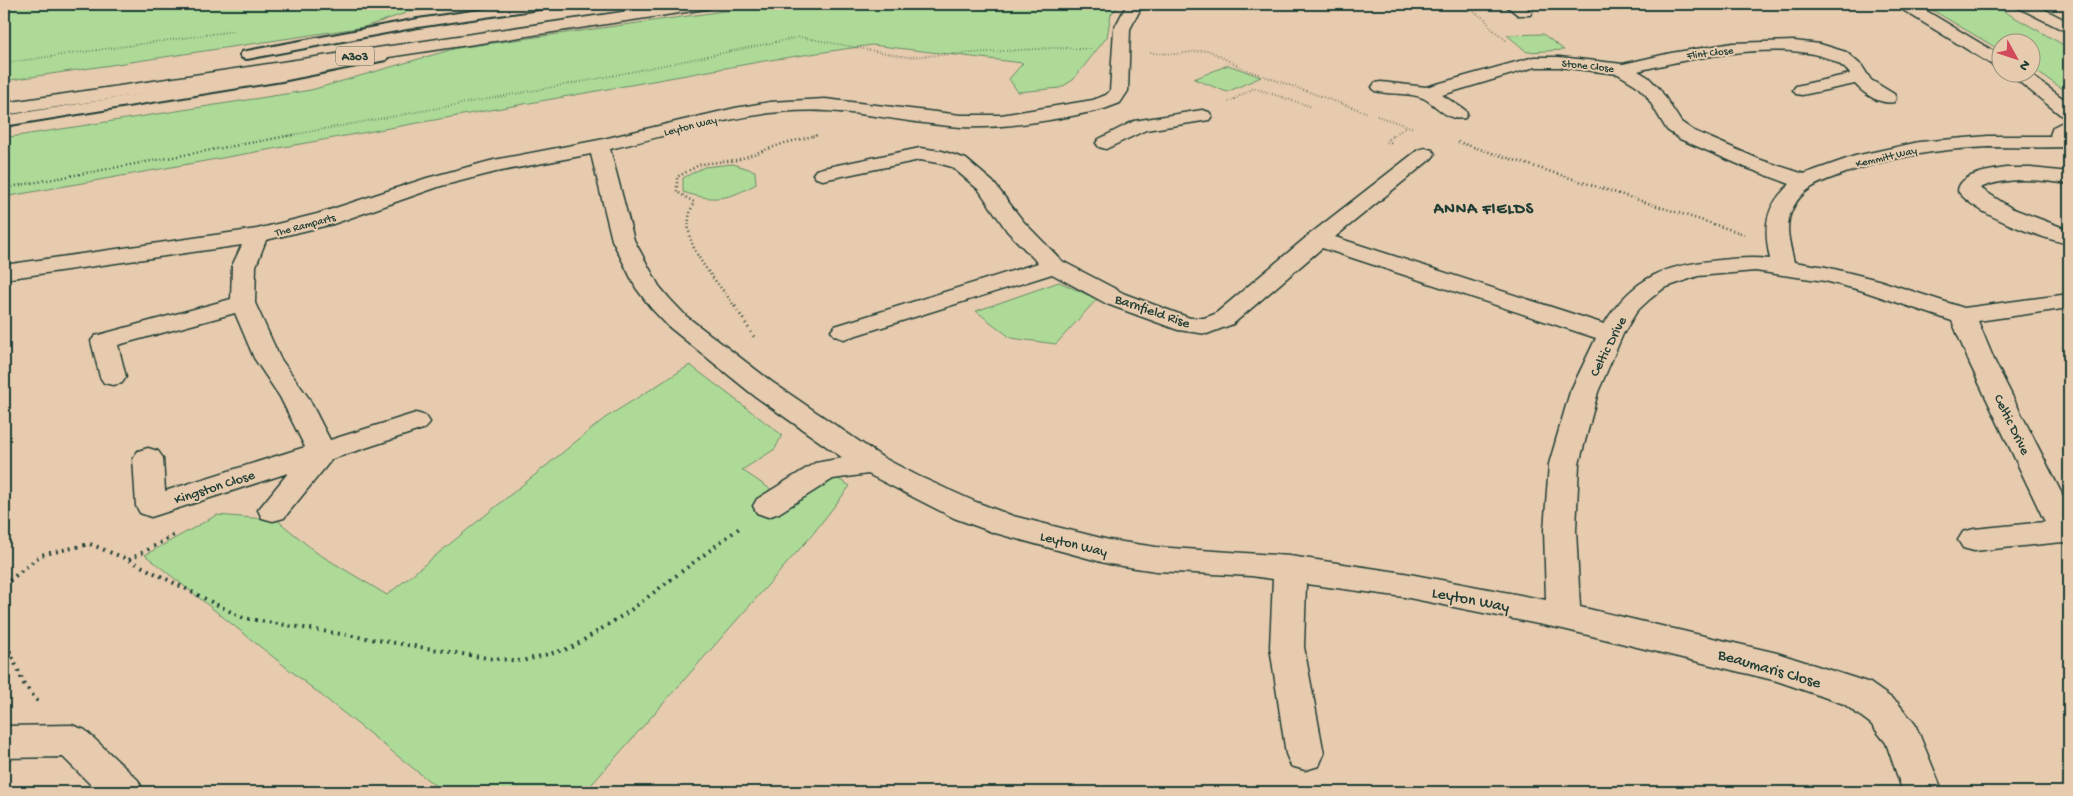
<svg xmlns="http://www.w3.org/2000/svg" width="2073" height="796" font-family="'Gochi Hand',sans-serif">
<style>
.green{fill:#aeda98;stroke:#668c66}
.lines{fill:none;stroke-linecap:round;stroke-linejoin:round}
.lane-casing{stroke:#1f3d34;stroke-width:4}
.street-casing{stroke:#1f3d34;stroke-width:3}
.secondary-casing{stroke:#1f3d34;stroke-width:3}
.highway-casing{stroke:#1f3d34;stroke-width:3}
.path-far3{stroke:#1f3d34;stroke-width:2;stroke-dasharray:0.5 2.5;stroke-linecap:butt}
.path-far2{stroke:#1f3d34;stroke-width:2.5;stroke-dasharray:1 3;stroke-linecap:butt}
.path-far1{stroke:#1f3d34;stroke-width:3;stroke-dasharray:1 4;stroke-linecap:butt}
.path{stroke:#1f3d34;stroke-width:4;stroke-dasharray:2 5;stroke-linecap:butt}
.lane{fill:#e7cbae;fill-rule:evenodd}
.street{fill:#e7cbae;fill-rule:evenodd}
.secondary{fill:#e7cbae;fill-rule:evenodd}
.highway{fill:#e7cbae;fill-rule:evenodd}
.labels{text-anchor:middle;stroke-width:4;stroke-linejoin:round;paint-order:stroke}
.far-street-label{font-size:11px;fill:#1f3d34;stroke:#e7cbae}
.shield{fill:#e7cbae;stroke:#5b6859;stroke-width:1}
.shield-label{font-size:12px;font-weight:bold;fill:#1f3d34}
.street-label{font-size:14px;fill:#1f3d34;stroke:#e7cbae}
.far-district-label{font-size:16px;font-weight:bold;letter-spacing:1px;fill:#1f3d34;stroke:#e7cbae}
.near-street-label{font-size:16px;fill:#1f3d34;stroke:#e7cbae}
</style>
<rect width="100%" height="100%" fill="#e7cbae"/>
<filter id="ink" filterUnits="userSpaceOnUse"><feTurbulence type="fractalNoise" baseFrequency=".02" numOctaves="2"/><feDisplacementMap in="SourceGraphic" scale="10" xChannelSelector="R" yChannelSelector="G"/><feConvolveMatrix kernelMatrix="1 2 1 2 8 2 1 2 1" color-interpolation-filters="sRGB"/></filter>
<g filter="url(#ink)">
<path class="green" d="M4,4h460l-52,7 -48,16 -360,54z
M775,4h346l-10,10 -4,23 -34,43 -13,8 -42,4 -9,-13 14,-16 -151,-18 -102,15 -766,137v-59l307,-48 146,-42z
M1922,4h69l78,44v45l-38,-25 -1,-26h-30v8z
M1543,34l21,16 -37,2 -20,-17z
M1228,65l33,12 -34,15 -33,-13z
M733,164l22,7 1,13c-28,16 -42,18 -73,8v-14l21,-11z
M1059,282l38,17 -41,45 -45,-6 -35,-27z
M690,365l92,70 -7,14 -33,21 46,31 27,-18 22,-5 13,8 -38,49 -227,257h-142l-298,-237 72,-40 60,5 40,33 70,42 218,-177z"/>
<g class="lines">
<g class="lane-casing">
<path id="lane" d="M520,4h33l-7,4 -128,19 -171,32 -5,-1 -2,-3 2,-3 5,-1 171,-32z
M381,53l5,1 2,3 -2,3 -104,21 -278,45v-10l278,-45z"/>
</g>
<g class="street-casing">
<path id="street" d="M1127,4h16l-13,25 -2,62 -8,12 -16,6c-42,10 -100,20 -143,18 -45,-3 -90,-14 -135,-16 -73,-4 -147,22 -216,38l24,91 25,46 10,12 17,18 86,66 110,75 36,19 58,26 37,14 96,24 47,7 134,9 114,17 142,27 -2,-70 5,-66 21,-72 26,-54 -274,-90 -89,76 -26,10 -29,-4 -71,-26 -55,-30 -208,65 -9,-3 -4,-5 4,-5 203,-63 -31,-32 -28,-41 -27,-23 -14,-4 -18,-3 -97,20 -7,-2 -3,-4 3,-4 7,-2 97,-20 22,3 24,8 27,23 30,39 39,40 63,33 65,24h14l11,-4 95,-80 108,-84 7,-2 7,2 3,4 -3,4 -97,79 269,87c30,-48 61,-59 116,-64 17,-2 33,-3 50,-1 -7,-33 -5,-52 20,-75l-43,-16 -67,-29 -13,-9 -21,-35 -10,-10 -18,-11 -59,-7h-24l-93,28 23,15 2,4 -2,4c-18,4 -28,-13 -42,-20 -14,-6 -34,-3 -48,-7l-3,-4 3,-4 6,-1 45,5 108,-30h25l64,7 48,-11 62,-10 61,-2 26,3 26,8 16,14 9,14 23,14 2,4 -2,4c-14,3 -30,-8 -39,-18l-53,11 -6,-1 -3,-4 3,-4 54,-12c-33,-44 -164,-15 -212,-3l10,6 11,11 22,34 13,9 67,29 43,14 51,-18 64,-14 69,-6h81v10l-4,1c-25,1 -51,0 -76,0 -51,2 -101,10 -149,28 -20,7 -39,14 -48,35 -8,17 -2,34 2,52l32,5 52,13 86,28 105,-14v14l-91,13 17,41 74,146v36l-6,-2 -89,9 -11,-3 -5,-8 5,-8 11,-3 71,-7 -76,-160 -17,-41 -92,-31 -35,-9 -70,-10 -57,5 -34,12 -14,11 -13,12 -14,23 -25,58 -19,72 -3,66 4,77 197,46 93,30 27,19 18,22 28,68h-40l-17,-49 -15,-19 -27,-20 -67,-23 -214,-52 -159,-32 -98,-13 -2,63 20,107 -5,12 -14,4 -14,-4 -5,-12 -16,-107 3,-68 -22,-3 -95,-5 -47,-7 -114,-31 -41,-15 -86,-44 -35,5 -54,34 -11,4 -11,-4 -4,-7 4,-7 58,-36 28,-5 -91,-64 -84,-68 -17,-18 -15,-20 -24,-48 -21,-86 -95,18 -55,14 -108,38 -67,16 -10,26 -1,37 25,55 28,39 22,43 86,-27 10,3 4,6 -4,6 -94,31 -48,59 -11,3 -11,-3 -4,-8 30,-37 -137,44 -11,-4 -4,-7 -3,-48 5,-7 10,-3 10,3 5,7 2,33 140,-44 -25,-50 -26,-39 -19,-45 -117,32 8,32 -4,6 -9,2 -9,-2 -4,-6 -9,-36 4,-5 136,-37 1,-33 10,-21 -238,34v-14l253,-36 60,-15 110,-36 67,-18 105,-20 136,-32 35,-6 55,-3 136,16h40l92,-15 13,-5 4,-4 4,-62z
M1504,4h18l10,8 -2,3h-12z
M2015,4h19l35,18v11l-52,-26z
M1202,110l7,2 3,4 -3,4 -63,10 -40,19 -7,-2 -3,-4 3,-4 35,-18z
M2006,168h25l38,4v12c-30,-4 -61,-8 -89,4l31,20 58,22v14c-28,-6 -94,-29 -111,-53 1,-18 33,-20 48,-23z
M72,725l13,5 53,50 6,12h-46l-35,-35 -59,1v-32z"/>
</g>
<g class="secondary-casing">
<path id="secondary" d="M1896,4h19l85,51v12l-6,-1 -96,-59z
M2007,72h20l42,31v15l-7,-2z
M2069,119v31l-7,-2 -12,-13 3,-8z"/>
</g>
<g class="highway-casing">
<path id="highway" d="M676,4h38l-2,3 -6,2 -702,106v-12z"/>
</g>
<path class="path-far3" d="M1462,4l23,15 6,9 16,13
M1150,53l26,1 32,-4 36,19 124,44
M4,63l230,-32
M1229,102l25,-14 58,19
M1377,116l37,12
M286,136l305,-56 209,-43 107,20 146,-9 38,1
M813,136l5,-1
M1393,136l14,-10"/>
<path class="path-far2" d="M1458,142l286,92
M1391,143l-5,-2 9,-6
M4,188l289,-53
M735,307c-21,-32 -61,-64 -41,-105l-17,-10v-15l24,-13 36,-4 48,-17 33,-8"/>
<path class="path-far1" d="M735,306l21,34"/>
<path class="path" d="M129,560l45,-25
M4,585l37,-30 49,-11 39,16 114,58 244,40 35,3 49,-13 57,-36 114,-86
M4,638l20,46 15,19"/>
<use href="#lane" class="lane"/>
<use href="#street" class="street"/>
<use href="#secondary" class="secondary"/>
<use href="#highway" class="highway"/>
</g>
</g>
<g class="labels">
<g class="far-street-label">
<text transform="translate(1710 52) rotate(-7)" y="4">Flint Close</text>
<text transform="translate(1588 65) rotate(6)" y="4">Stone Close</text>
<text transform="translate(690 125) rotate(-14)" y="4">Leyton Way</text>
<text transform="translate(1886 156) rotate(-13)" y="4">Kemmitt Way</text>
<text transform="translate(305 224) rotate(-15)" y="4">The Ramparts</text>
</g>
<rect class="shield" x="336" y="46.5" width="38" height="19" rx="4"/>
<g class="shield-label">
<text x="355" y="60">A303</text>
</g>
<g class="street-label">
<text transform="translate(1153 310) rotate(19)" y="5">Barnfield Rise</text>
<text transform="translate(1607 346) rotate(-63)" y="5">Celtic Drive</text>
<text transform="translate(2013 424) rotate(64)" y="5">Celtic Drive</text>
<text transform="translate(214 486) rotate(-18)" y="5">Kingston Close</text>
<text transform="translate(1074 543) rotate(14)" y="5">Leyton Way</text>
</g>
<g class="far-district-label">
<text x="1484" y="213">ANNA FIELDS</text>
</g>
<g class="near-street-label">
<text transform="translate(1471 598) rotate(11)" y="6">Leyton Way</text>
<text transform="translate(1770 667) rotate(16)" y="6">Beaumaris Close</text>
</g>
</g>
<rect width="2073" height="796" fill="none" stroke="#e7cbae" stroke-width="20"/>
<rect x="10" y="10" width="2053" height="776" fill="none" stroke="#1f3d34" stroke-width="2" filter="url(#ink)"/>
<g transform="translate(2016 58) rotate(130)"><circle r="24" fill="#e7cbae" stroke="#97927d"/>
<path d="M0-4L9 19L0 12L-9 19Z" fill="#d1495b"/>
<text y="-8" font-size="14" font-weight="bold" text-anchor="middle" fill="#1f3d34">N</text>
</g>
</svg>
